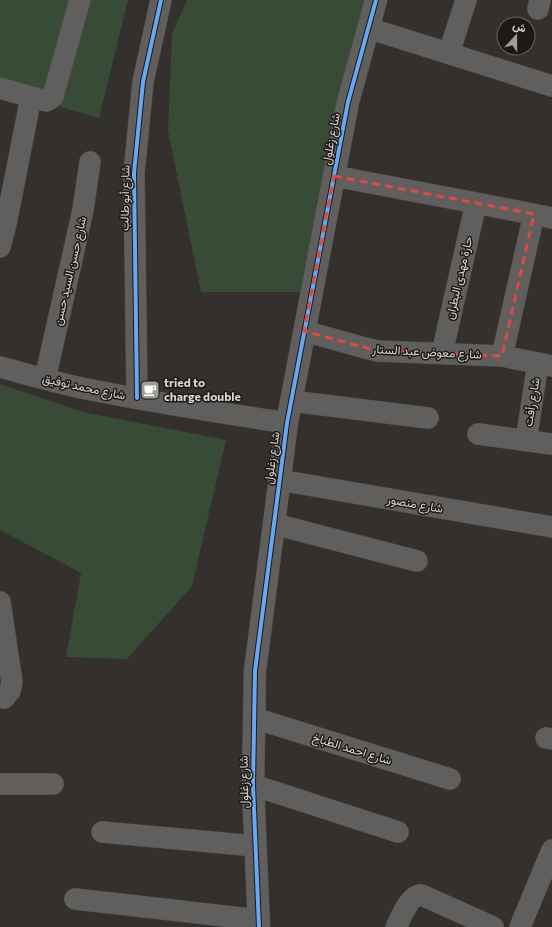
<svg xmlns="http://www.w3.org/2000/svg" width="552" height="927" font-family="Commissioner,Vazirmatn,sans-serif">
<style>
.green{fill:#384b37}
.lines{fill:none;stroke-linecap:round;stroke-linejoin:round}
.minor-casing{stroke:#514e4b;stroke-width:22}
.tertiary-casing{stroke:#514e4b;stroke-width:23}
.minor{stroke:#615f5d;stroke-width:21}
.tertiary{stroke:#615f5d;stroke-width:22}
.cycleway-casing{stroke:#1c1916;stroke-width:6}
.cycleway{stroke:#66a8f1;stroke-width:4}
.marked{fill:none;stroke:#d74b4a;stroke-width:3;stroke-dasharray:8 5;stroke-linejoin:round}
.labels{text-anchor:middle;stroke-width:3;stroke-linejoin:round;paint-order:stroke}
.street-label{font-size:12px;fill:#dbd7d3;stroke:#1c1916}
.poi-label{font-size:12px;font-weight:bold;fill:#dbd7d3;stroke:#1c1916;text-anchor:start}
</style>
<rect width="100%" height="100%" fill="#33302d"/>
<path class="green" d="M0,0h128l-29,118 -99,-29z
M187,0h178l-63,292h-101l-33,-161 4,-97z
M0,384l83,28 143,28 -34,146 -65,73 -61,-2 15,-84 -81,-43z"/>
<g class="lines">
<g class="minor-casing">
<path id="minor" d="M538,9l2,-9
M368,28l184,58
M449,53l17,-53
M0,88l46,13 4,-2 3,-3 27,-96
M334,176l142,27 76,15
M0,247l6,-23 25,-127
M304,331l61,17 13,3 124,5 50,10
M442,353l34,-150
M502,356l32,-142
M0,367c30,8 61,17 92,23 64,13 130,23 195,33
M45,379l38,-169 7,-48
M137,398l-3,-225 9,-91 18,-82
M291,401l137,17
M478,434l74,10
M526,441l12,-78
M279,480l273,47
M274,524l143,37
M0,602l12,80 -2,9 -6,7 -4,-1
M254,718l196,61
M546,738l6,1
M0,784h53
M253,785l145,47
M102,832l153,14
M75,899l184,21
M396,927c5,-9 13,-31 24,-32 2,0 4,1 6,2l67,30
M520,927l32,-77"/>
</g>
<g class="tertiary-casing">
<path id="tertiary" d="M259,927l-6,-142 2,-114 32,-248 61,-321 28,-102"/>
</g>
<use href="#minor" class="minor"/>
<use href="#tertiary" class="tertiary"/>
<g class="cycleway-casing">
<path id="cycleway" d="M137,398l-3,-225 9,-91 18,-82
M259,927l-6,-142 2,-114 32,-248 61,-321 28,-102"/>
</g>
<use href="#cycleway" class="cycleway"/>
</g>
<path class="marked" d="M334,176l200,38 -32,142 -124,-5 -74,-20z"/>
<defs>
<g id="cafe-square" transform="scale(1)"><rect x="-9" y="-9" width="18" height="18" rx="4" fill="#a09d99" stroke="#1c1916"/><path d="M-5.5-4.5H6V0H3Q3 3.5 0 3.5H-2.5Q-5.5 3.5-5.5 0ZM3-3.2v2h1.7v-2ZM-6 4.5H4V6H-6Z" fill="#fff"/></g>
</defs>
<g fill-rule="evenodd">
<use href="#cafe-square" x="150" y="390"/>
</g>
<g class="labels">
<g class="street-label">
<text transform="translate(331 139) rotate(-79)" y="4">شارع زغلول</text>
<text transform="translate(125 198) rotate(-89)" y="4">شارع أبو طالب</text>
<text transform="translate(70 271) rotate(-77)" y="4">شارع حسن السيد حسن</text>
<text transform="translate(459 278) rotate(-77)" y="4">حارة مهدى البطران</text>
<text transform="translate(427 352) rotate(3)" y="4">شارع معوض عبد الستار</text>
<text transform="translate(84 387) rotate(12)" y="4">شارع محمد توفيق</text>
<text transform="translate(532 402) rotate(-81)" y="4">شارع رأفت</text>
<text transform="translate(272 458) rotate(-82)" y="4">شارع زغلول</text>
<text transform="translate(415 504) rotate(10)" y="4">شارع منصور</text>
<text transform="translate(352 749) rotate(17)" y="4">شارع احمد الطباخ</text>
<text transform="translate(244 782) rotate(-91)" y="4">شارع زغلول</text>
</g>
<g class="poi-label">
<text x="164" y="387">tried to<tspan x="164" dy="14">charge double</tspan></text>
</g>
</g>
<g transform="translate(516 36) rotate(21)"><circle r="19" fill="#1c1916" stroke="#686562"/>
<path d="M0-3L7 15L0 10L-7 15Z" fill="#a09d99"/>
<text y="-6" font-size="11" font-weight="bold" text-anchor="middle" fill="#dbd7d3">ش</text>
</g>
</svg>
